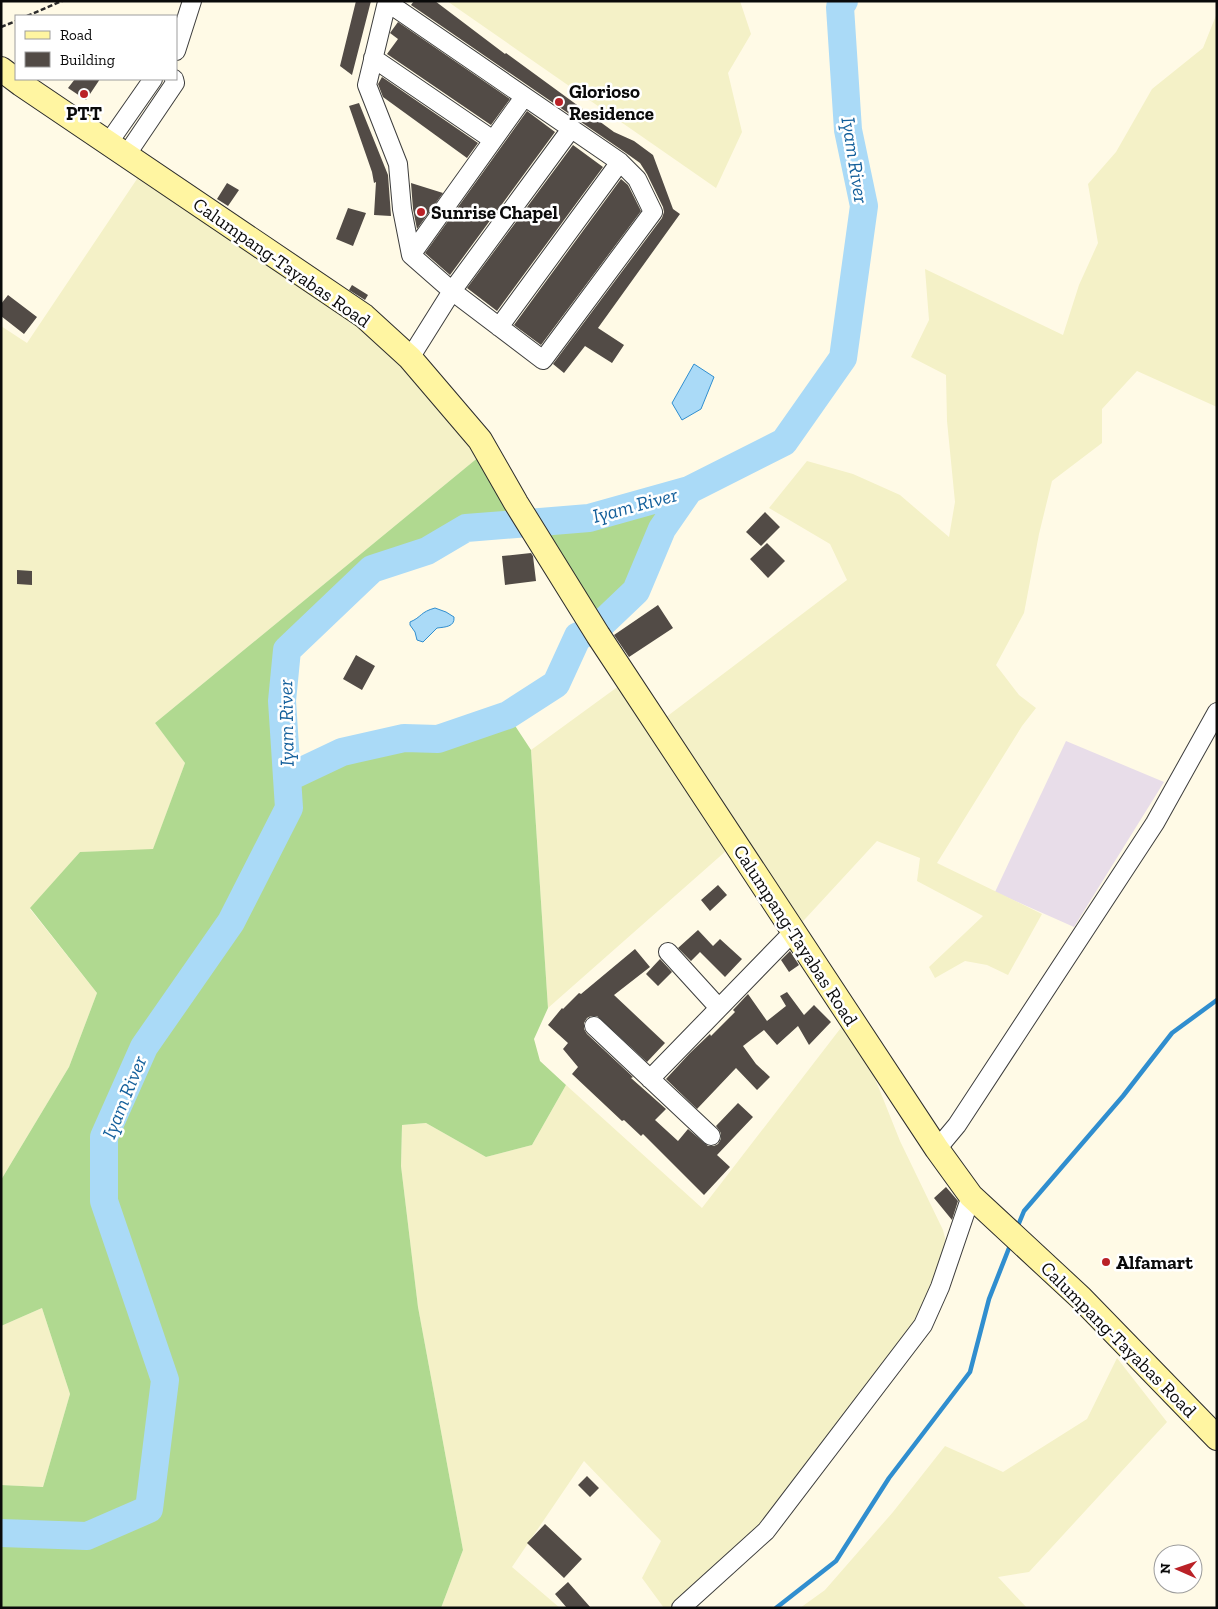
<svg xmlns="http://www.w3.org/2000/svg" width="1218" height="1609" font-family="'Zilla Slab',serif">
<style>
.industrial{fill:#e8dde9}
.farmland{fill:#f4f1c7}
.forest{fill:#b0d990}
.water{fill:#aadaf7;stroke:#308ecf}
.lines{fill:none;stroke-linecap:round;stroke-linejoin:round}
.stream{stroke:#308ecf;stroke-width:4.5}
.river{stroke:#aadaf7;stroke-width:28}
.building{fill:#524b46}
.minor-casing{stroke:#3d3d3d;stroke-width:20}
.secondary-casing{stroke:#2c2c2c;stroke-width:26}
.path{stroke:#2c2c2c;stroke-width:2.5;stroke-dasharray:5 2.5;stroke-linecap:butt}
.minor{stroke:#fff;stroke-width:18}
.secondary{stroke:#fff5a1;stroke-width:24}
.poi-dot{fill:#ba2127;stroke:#fff;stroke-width:2}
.labels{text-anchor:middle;stroke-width:5;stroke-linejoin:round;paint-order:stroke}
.poi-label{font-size:19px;font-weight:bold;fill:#0a0a0a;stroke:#fff;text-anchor:start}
.street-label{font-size:19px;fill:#0a0a0a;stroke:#fff}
.water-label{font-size:20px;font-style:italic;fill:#135f9b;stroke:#fff}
</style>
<rect width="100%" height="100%" fill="#fffae6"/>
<path class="industrial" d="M1066,741l98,41 -90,145 -79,-35z"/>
<path class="farmland" d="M447,1h293l11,33 -23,39 14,59 -26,56z
M1217,13v394l-80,-36 -35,38v34l-50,38 -13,53 -15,79 -28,52 23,30 17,13 -14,18 -85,137 105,51 -34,61 -21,-10 -22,-4 -30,17 -6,-11 54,-51 -66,-35 3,-23 -43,-17 -83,90 -59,-88 -187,165 -17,-258 96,-70 30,44 190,-144 -17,-36 -61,-36 38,-47 46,13 47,21 49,42 6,-35 -8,-81 -1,-46 -35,-18 18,-37 -4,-51 138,66 16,-50 19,-42 -10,-59 28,-32 36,-63 51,-41z
M145,167l265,191 76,93 -331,272 30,40 -32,87 -73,2 -50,57 67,84 -28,74 -68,113v-854l26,17z
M850,1016l50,125 43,89 7,27 -10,30 -174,244 -85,77h-17l-22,-30 19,-37 -77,-80 -72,106 48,41h-119l22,-58 -45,-243 -17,-141 1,-41 24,-2 60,34 46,-12 34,-60 136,123z
M42,1308l28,86 -27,93 -42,-2v-159z
M1117,1358l50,64 -138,150 -31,5 29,31h-227l25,-18 68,-78 52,-66 58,26 84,-53z"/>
<path class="forest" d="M486,451l42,72 61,-5 100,-28 -27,39 -26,62 -42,40 -66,-108 -62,5 -39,23 -55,18 -85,81 -5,51 5,77 55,-26 62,-14 34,1 70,-24 23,35 17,258 -14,31 6,22 26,24 -34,60 -46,12 -60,-34 -24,2 -1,41 17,141 45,243 -22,58h-440v-123l42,2 27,-93 -28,-86 -41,18v-146l68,-113 28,-74 -67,-85 50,-56 73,-3 32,-86 -30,-40z"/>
<path class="water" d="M694,364l20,13 -13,32 -19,11 -10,-17z
M435,608l11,4 8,5c1,10 -9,10 -17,11l-14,14 -6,-2 -2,-8 -5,-7v-3c12,-5 10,-10 25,-14z"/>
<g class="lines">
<path class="stream" d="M1017,1228l7,-17 99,-115 49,-63 45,-33
M776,1608l60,-47 53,-83 81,-106 19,-73 22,-56"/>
<path class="river" d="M287,778l55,-26 62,-14 34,1 70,-24 48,-31 22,-48 16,-5 42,-40 26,-62 27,-39
M1,1533l86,3 62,-27 16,-129 -61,-179v-64l40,-90 87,-125 58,-114 -7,-107 5,-51 85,-81 55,-18 39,-23 123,-10 100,-28 95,-48 59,-84 21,-152 -16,-76 -8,-123 4,-6"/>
</g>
<path class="building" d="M356,1h15l-19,74 -12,-9z
M414,1h21l70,53 1,-1 108,79 20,9 19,14 20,54 7,5 -82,114 26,17 -12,18 -27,-17 -21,27 -11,-9 109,-146 2,-6 -1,-5 -16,-33 -7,-11 -14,-10 -215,-148z
M398,22l112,77 -19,26 -104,-71 11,-15 -8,-6z
M382,77l96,66 -11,15 -84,-61 -5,-13z
M75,79h25l-14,21 -18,-12z
M359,103l29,72 3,41 -17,-1 2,-33 -2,1 -2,-11 -23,-66z
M527,111l28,21 -105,143 -25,-22z
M573,145l30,22 -106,144 -30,-23z
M621,179l7,6 13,26 -100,134 -27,-20z
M227,183l12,7 -11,16 -11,-7z
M411,183l32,10 -26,36 -4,-20z
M348,208l18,5 -13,33 -17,-7z
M352,285l16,10 -3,5 -16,-10z
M8,295l29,22 -13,17 -23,-18v-12z
M765,512l15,15 -19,19 -15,-14z
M767,543l18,18 -17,17 -18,-19z
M531,553l2,3 3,25 -31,4 -3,-29z
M17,570l15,1v14l-15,-1z
M658,605l15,23 -44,29 -15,-22z
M356,655l19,11 -13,24 -19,-11z
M718,885l9,10 -17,16 -9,-11z
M698,930l15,16 7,-7 22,20 -17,18 -25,-25 -9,9 -13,-13z
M635,949l15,18 -36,28 51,48 -18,19 -50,-46h-6l-4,2 -3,5v6l3,5 46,43 -2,1 35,31 -11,11 23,21 10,-12 20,17h6l4,-2 3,-5v-6l-5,-7 22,-23 15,14 -36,38 13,12 -26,28 -61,-61 -2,2 -17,-16 -2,1 -50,-47 6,-7 -15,-18 5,-6 -20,-18 14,-17 1,1 16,-16 2,1z
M790,951l9,14 -10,7 -8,-12z
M660,959l12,13 -14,14 -12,-12z
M787,992l17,23 10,-10 17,17 -22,23 -11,-19 -21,19 -13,-15 -21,16 13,18 14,13 -13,13 -21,-22 -39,41 -31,-30 24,-26 20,-19 1,2 24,-24 -2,-2 15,-16 19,27 19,-15 -6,-10z
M946,1187l12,14 -6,19 -18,-22z
M587,1476l12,12 -9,9 -12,-12z
M545,1524l37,35 -18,19 -37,-35z
M568,1582l23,26h-24l-12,-14z"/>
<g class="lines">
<g class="minor-casing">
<path id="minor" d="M387,2l233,160 17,17 16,33 -110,148 -91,-69 -41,-36 -9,-46 -4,-45 -31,-79z
M176,51l16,-50
M373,58l120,82
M109,142l44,-63
M127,154l48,-71 -1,-4
M411,255l113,-158
M499,327l121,-165
M410,358l42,-67 119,-162
M668,952l51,56
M594,1026l117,110
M650,1079l144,-148
M937,1149l20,-24 198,-302 62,-111
M681,1608l85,-77 157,-206 17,-38 31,-91"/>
</g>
<g class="secondary-casing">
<path id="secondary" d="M1,69l20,15 343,232 46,42 70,82 36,63 82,132 339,514 34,47 110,102 136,140"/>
</g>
<path class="path" d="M27,16l35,-15
M1,27l15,-6"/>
<use href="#minor" class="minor"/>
<use href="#secondary" class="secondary"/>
</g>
<g class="poi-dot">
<circle cx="84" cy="94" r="5"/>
<circle cx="559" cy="102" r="5"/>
<circle cx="421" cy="212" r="5"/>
<circle cx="1106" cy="1262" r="5"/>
</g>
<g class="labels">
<g class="poi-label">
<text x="569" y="98">Glorioso<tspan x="569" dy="22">Residence</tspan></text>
<text x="84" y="120" text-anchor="middle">PTT</text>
<text x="431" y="219">Sunrise Chapel</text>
<text x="1116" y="1269">Alfamart</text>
</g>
<g class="street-label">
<text transform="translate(282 262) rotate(35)" y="7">Calumpang-Tayabas Road</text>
<text transform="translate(796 935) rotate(57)" y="7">Calumpang-Tayabas Road</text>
<text transform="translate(1119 1339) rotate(45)" y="7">Calumpang-Tayabas Road</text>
</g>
<g class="water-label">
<text transform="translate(855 160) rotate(81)" y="7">Iyam River</text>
<text transform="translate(635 505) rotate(-15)" y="7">Iyam River</text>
<text transform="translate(286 723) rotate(-91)" y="7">Iyam River</text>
<text transform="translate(124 1097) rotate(-68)" y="7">Iyam River</text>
</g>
</g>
<rect width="1218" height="1609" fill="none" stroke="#0a0a0a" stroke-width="5"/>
<rect x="15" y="15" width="162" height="65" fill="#ffffff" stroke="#9d9d9d"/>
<rect x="25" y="31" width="25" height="8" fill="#fff5a1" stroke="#9d9d9d"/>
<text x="60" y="40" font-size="15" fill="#0a0a0a">Road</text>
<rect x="25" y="52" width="25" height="15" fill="#524b46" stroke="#9d9d9d"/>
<text x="60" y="65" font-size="15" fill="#0a0a0a">Building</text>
<g transform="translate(1178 1569) rotate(272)"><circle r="24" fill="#ffffff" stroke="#9d9d9d"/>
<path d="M0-4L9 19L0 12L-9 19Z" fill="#ba2127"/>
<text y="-8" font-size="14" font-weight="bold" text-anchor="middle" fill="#0a0a0a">N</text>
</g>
</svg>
